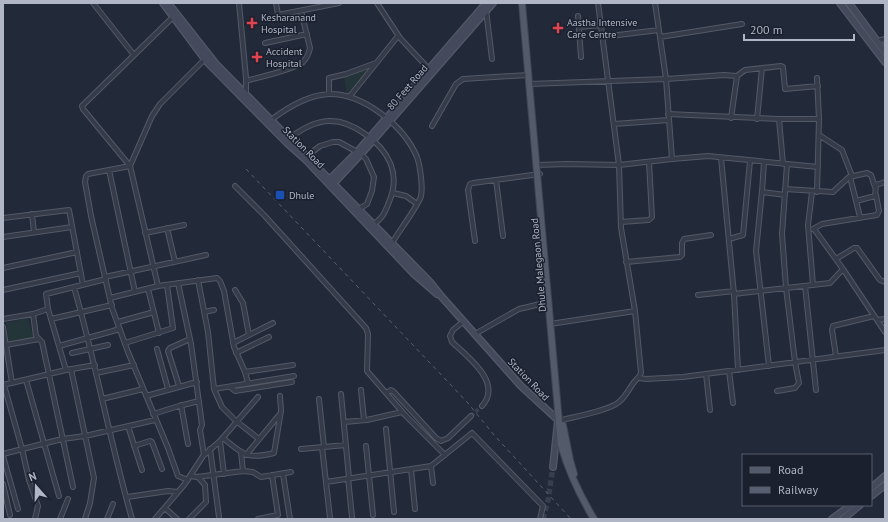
<svg xmlns="http://www.w3.org/2000/svg" width="888" height="522" font-family="'PT Sans',sans-serif">
<style>
.green{fill:#24353a}
.lines{fill:none;stroke-linecap:round;stroke-linejoin:round}
.street-tunnel{stroke:#373e4e;stroke-width:4;stroke-dasharray:4 2;stroke-linecap:butt}
.secondary-tunnel{stroke:#373e4e;stroke-width:5.5;stroke-dasharray:5.5 3;stroke-linecap:butt}
.street-casing{stroke:#535967;stroke-width:6}
.secondary-casing{stroke:#535967;stroke-width:8}
.primary-casing{stroke:#3f4452;stroke-width:8}
.street{stroke:#363b49;stroke-width:4}
.secondary{stroke:#444a5c;stroke-width:5.5}
.primary{stroke:#535a69;stroke-width:6}
.rail{stroke:#585f70;stroke-width:1;stroke-dasharray:4 4;stroke-linecap:butt}
.health-dot{fill:#e0444e;stroke:#1b202e;stroke-width:1.5}
.transit-dot{fill:#1a4fb4;stroke:#1b202e;stroke-width:1.5}
.labels{text-anchor:middle;stroke-width:3;stroke-linejoin:round;paint-order:stroke}
.poi-label{font-size:10px;fill:#b0b6c5;stroke:#1b202e;text-anchor:start}
.street-label{font-size:10px;fill:#b0b6c5;stroke:#1b202e}
</style>
<rect width="100%" height="100%" fill="#222939"/>
<path class="green" d="M371,67l-24,27 -3,-17z
M28,318l6,22 -25,4 -3,-21z"/>
<g class="lines">
<path class="street-tunnel" d="M471,416l11,-10"/>
<path class="secondary-tunnel" d="M543,519l5,-19 5,-33"/>
<g class="street-casing">
<path id="street" d="M93,3l41,52
M239,3l7,75v18
M276,3l2,12 61,-12
M377,3l23,35 29,31
M486,10l6,49
M578,16l3,41
M173,17l-91,89 1,3 47,57 -42,8 -2,2 -1,6 6,34 21,92 16,44 40,96 10,28 10,4
M579,27l22,-2
M602,37l57,-7
M660,37l82,-13
M877,41l8,-2
M265,43l42,-9
M246,81c13,-4 48,-11 57,-19 4,-4 6,-9 7,-14l-9,-37
M529,84l137,-5 58,-4 13,1 8,-6 36,-4 2,1 2,22 33,-3
M329,94v-16l17,-4 30,-11
M350,96l48,-60
M668,114l111,5h40
M731,118l6,-42
M757,119l5,-51
M779,119l4,45
M271,120c17,-13 37,-25 58,-26 34,-1 75,32 88,63 3,8 6,30 4,39 -1,7 -24,38 -29,47
M614,124l55,-4
M432,126l24,-42 7,-5 65,-4
M819,135l23,15 10,26
M289,138c12,-8 24,-16 39,-17 13,-1 26,5 37,13 24,17 36,40 24,68 -5,12 -5,14 -15,22
M307,156l13,-10 13,-4h6l22,12 5,5 8,18 -2,14 -5,13 -8,5
M721,158l13,136 96,-11 13,-14 -29,-40
M672,159l36,-3 110,11
M764,162l-2,30 23,3
M536,165l32,-1 51,1 53,-6 -6,-80 -11,-76
M109,170l26,122
M850,177l10,40
M496,180l7,56
M235,186l29,29 102,113 2,6 -1,37 38,44 40,40
M785,189l48,3 16,-15 18,-4 4,2 4,12
M762,191l-6,60 13,115
M812,192l-4,33 5,60
M817,192l2,-73 -2,-41
M393,193l13,3 11,8
M856,201l19,-5 1,-11 9,-3
M32,214l2,18
M3,218l66,-8 14,75
M621,222l28,-2 3,-3 -3,-55
M167,228l8,34
M813,229l9,-5 55,-9 2,-4 -3,-16
M145,233l39,-8
M3,237l69,-10
M729,239l14,-4 7,-74
M475,241l-7,-51 2,-6 3,-1 67,-9
M836,259l18,-11h3l23,32 5,2
M626,262l54,-5 2,-2v-12l2,-4 27,-4
M3,268l74,-16
M843,269l42,63
M105,277l101,-22
M198,280l10,52 6,57 8,18 14,14 23,18
M178,283l13,61 11,81 -2,5 4,25
M158,286l-28,-120 22,-50 8,-12 45,-45
M805,286l11,104
M74,287c22,77 36,155 58,232
M148,289l11,44
M3,290l78,-17
M235,290l8,13 6,32
M734,294l4,76
M698,295l36,-4
M110,298l48,-12 59,-8 3,3 4,10 10,56 11,25 3,11
M48,309l18,61
M204,312l10,-2
M33,314l15,-5 -2,-15 60,-15
M3,319l30,-5 3,22 6,6 31,145
M51,319l61,-14
M877,320l8,-1
M464,321l-11,9 -3,6 2,6c16,15 51,41 30,64
M118,322l36,-10
M550,324l85,-13
M3,327l9,56
M475,334l44,-25 30,-7
M125,343l48,-15 -6,-43
M233,343l40,-20
M6,345l33,-6
M59,346l61,-17
M157,349l11,40
M72,353l36,-8
M236,353l33,-16
M836,356l-4,-26 1,-4 41,-10
M71,369l23,109 -4,25 -5,16
M729,371l4,32
M245,372l48,-7
M96,373l38,-8
M706,374l4,36
M639,378l7,1 37,-2 202,-27
M26,380l33,116
M3,385l63,-15 29,-5
M4,385l18,64 7,31 9,26 -3,13
M179,386l-11,-35 2,-3 20,-9
M230,387l5,4 57,-9
M214,389l80,-13
M361,390l3,30
M777,391l18,-3 4,-5 -4,-21 -9,-74 -4,-54 5,-70
M386,393l5,-3 3,2 42,46 5,3 7,-3 23,-22
M341,394l8,84
M146,396l51,-14
M102,399l41,-10
M319,399l5,48
M181,405l7,39
M153,414l26,-8 20,-5
M562,420c15,-4 46,-9 57,-18 6,-5 9,-11 13,-17 3,-5 7,-7 9,-12l-6,-62 -14,-83 -2,-63 -21,-162
M344,422l23,-2 35,-8
M128,426l14,44
M386,429l8,83
M223,438c20,16 23,22 51,15l7,-42 -1,-15
M220,441l4,33
M134,446l16,-5 2,1 10,27
M366,446l7,69
M322,447l8,71
M210,449l9,68
M301,449l45,-4
M241,452l2,19
M3,454l59,-15 23,-3 70,-16
M246,455l34,-41
M3,456l15,53
M431,466l2,17
M411,469l4,40
M283,474l7,45
M190,476l7,1 46,-6 10,1 8,5 30,-5
M348,478l4,39
M326,482l105,-16 41,-33 71,73 -3,13
M3,484l7,31
M127,497l41,-6 10,1
M165,508l12,11
M60,519l8,-20
M107,519l6,-15
M155,519l29,-34 19,-29 17,-15 38,-44
M189,519l17,-17 -1,-17 -7,-8
M258,519l20,-4 -6,-40"/>
</g>
<g class="secondary-casing">
<path id="secondary" d="M163,3l44,59 80,81 19,17 108,114 23,20
M168,3l48,61 214,218 11,14 80,90 37,34 -5,47
M840,3l45,59
M849,3l36,49
M330,179l27,-27 129,-149
M334,183l27,-29 132,-151
M871,488l14,-12
M871,496l14,-11
M832,519l19,-14
M843,519l17,-14"/>
</g>
<g class="primary-casing">
<path id="primary" d="M522,3l39,442c8,28 18,49 33,74
M563,425l7,35 4,14"/>
</g>
<use href="#street" class="street"/>
<use href="#secondary" class="secondary"/>
<use href="#primary" class="primary"/>
<path class="rail" d="M246,169l221,233 27,33 77,84"/>
</g>
<g class="health-dot">
<path d="M250 17h4v4h4v4h-4v4h-4v-4h-4v-4h4z"/>
<path d="M556 22h4v4h4v4h-4v4h-4v-4h-4v-4h4z"/>
<path d="M255 51h4v4h4v4h-4v4h-4v-4h-4v-4h4z"/>
</g>
<rect class="transit-dot" x="275" y="190" width="10" height="10" rx="2"/>
<g class="labels">
<g class="poi-label">
<text x="261" y="21">Kesharanand<tspan x="261" dy="12">Hospital</tspan></text>
<text x="567" y="26">Aastha Intensive<tspan x="567" dy="12">Care Centre</tspan></text>
<text x="266" y="55">Accident<tspan x="266" dy="12">Hospital</tspan></text>
<text x="289" y="199">Dhule</text>
</g>
<g class="street-label">
<text transform="translate(407 87) rotate(-49)" y="4">80 Feet Road</text>
<text transform="translate(304 147) rotate(45)" y="4">Station Road</text>
<text transform="translate(538 265) rotate(-95)" y="4">Dhule Malegaon Road</text>
<text transform="translate(529 379) rotate(46)" y="4">Station Road</text>
</g>
</g>
<rect width="888" height="522" fill="none" stroke="#b0b6c5" stroke-width="8"/>
<rect x="742" y="454" width="130" height="52" fill="#1b202e" stroke="#575c6a"/>
<rect x="750" y="467" width="20" height="6" fill="#535a69" stroke="#575c6a"/>
<text x="778" y="474" font-size="12" fill="#b0b6c5">Road</text>
<rect x="750" y="487" width="20" height="6" fill="#585f70" stroke="#575c6a"/>
<text x="778" y="494" font-size="12" fill="#b0b6c5">Railway</text>
<g transform="translate(36 486) rotate(340)" stroke="#1b202e" stroke-width="3" paint-order="stroke">
<path d="M0-3L7 15L0 10L-7 15Z" fill="#b0b6c5"/>
<text y="-6" font-size="11" font-weight="bold" text-anchor="middle" fill="#b0b6c5">N</text>
</g>
<path d="M744 34v6h110v-6" fill="none" stroke="#b0b6c5" stroke-width="2"/>
<text x="750" y="34" font-size="12" fill="#b0b6c5" stroke="#1b202e" stroke-width="3" paint-order="stroke">200 m</text>
</svg>
